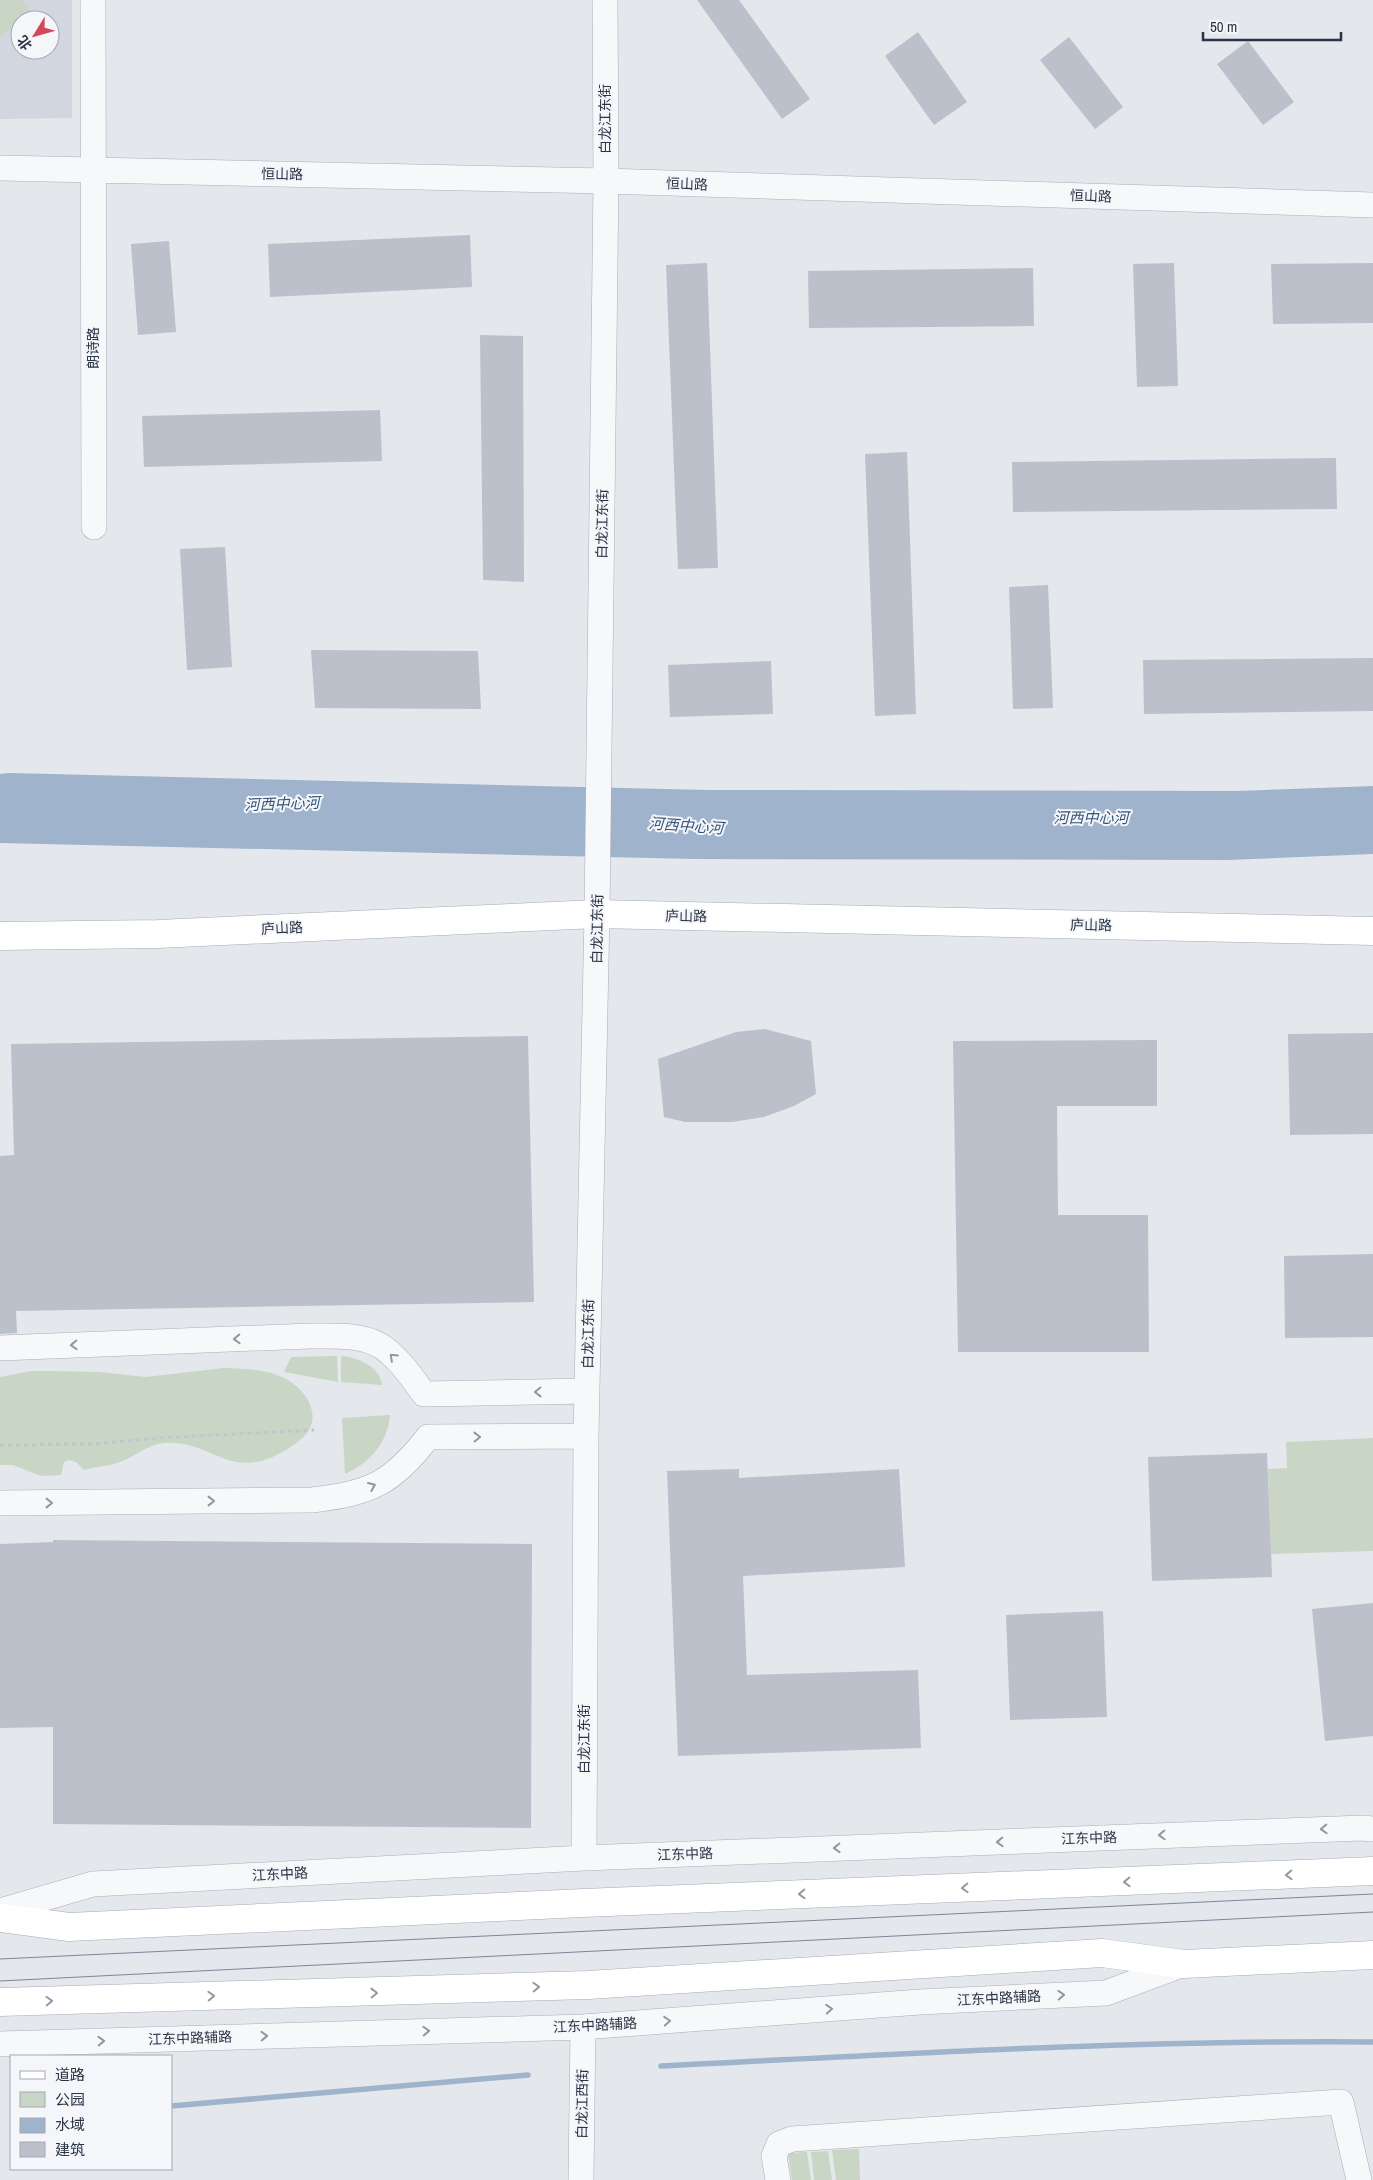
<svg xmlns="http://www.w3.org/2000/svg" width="1373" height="2180" font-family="'Archivo Narrow','Noto Sans SC',sans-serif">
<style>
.built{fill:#d2d6de;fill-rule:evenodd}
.green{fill:#c9d6c5}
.water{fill:#9fb4cc}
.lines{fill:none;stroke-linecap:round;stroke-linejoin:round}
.stream{stroke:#9fb4cc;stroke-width:5.5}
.building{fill:#bbc0ca}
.minor-casing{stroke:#a9aeb7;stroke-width:26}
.major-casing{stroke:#a3abb8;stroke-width:29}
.path{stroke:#c2c5cb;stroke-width:3;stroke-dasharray:4 4;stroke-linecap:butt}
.minor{stroke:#f7f8fa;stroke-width:25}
.major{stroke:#fff;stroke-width:28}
.tram{stroke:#7d8696;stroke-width:1}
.oneway{stroke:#9196a0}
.oneway2{stroke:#959aa2}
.labels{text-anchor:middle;stroke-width:4;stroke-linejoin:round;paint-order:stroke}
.street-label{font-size:14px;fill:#2b3445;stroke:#f4f6f9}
.water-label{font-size:15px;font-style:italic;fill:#34527a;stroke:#f4f6f9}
</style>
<rect width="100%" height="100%" fill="#e4e7ec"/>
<path class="built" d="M0,0h72v118l-72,1zM20,20h30v30h-30z"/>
<path class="green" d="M0,0h22l10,12 -32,25z
M337,1356l1,26 -54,-10 7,-15z
M341,1356c16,1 40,11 41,29l-41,-3z
M224,1368c31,1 63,2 82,29 5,7 8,18 6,26 -4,13 -15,20 -26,27 -57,34 -72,-11 -123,-7 -15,2 -25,11 -38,17 -13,6 -27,6 -41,10l-8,-8 -7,-2 -5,2 -3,13 -20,1 -28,-11h-13v-88l31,-6h22l46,1 47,5z
M390,1415c-2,27 -20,48 -45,59l-3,-56z
M1373,1438v113l-102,3 -3,-85 19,-1 -1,-26z
M859,2149l1,31h-24l-4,-30z
M828,2151l4,29h-18l-3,-28z
M807,2152l4,28h-19l-4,-27z"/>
<path class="water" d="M9,773l698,17 529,1 137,-5v68l-146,6 -532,-1 -695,-16v-69z"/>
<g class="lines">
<path class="stream" d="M661,2066c237,-12 474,-26 712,-24
M171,2106l357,-31"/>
</g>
<path class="building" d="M697,0h42l71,99 -28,20z
M918,32l49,70 -33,23 -49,-69z
M1069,37l54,70 -28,22 -55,-69z
M1248,41l46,61 -31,23 -46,-61z
M470,235l2,52 -202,10 -2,-53z
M169,241l7,91 -38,3 -7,-91z
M707,263l11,305 -40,1 -12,-304z
M1174,263l4,123 -41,1 -4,-123z
M1373,263v60l-100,1 -2,-60z
M1033,268l1,58 -225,2 -1,-57z
M480,335l43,1 1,246 -41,-2z
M380,410l2,51 -238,6 -2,-51z
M907,452l9,262 -41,2 -10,-262z
M1336,458l1,51 -324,3 -1,-50z
M225,547l7,120 -45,3 -7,-121z
M1048,585l5,123 -40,1 -4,-122z
M311,650l167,1 3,58 -166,-1z
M1373,658v53l-229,3 -1,-54z
M771,661l2,53 -103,3 -2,-52z
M765,1029l46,12 5,53 -22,12 -30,11 -32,5h-47l-21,-5 -6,-58 78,-27z
M1373,1033v101l-83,1 -2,-101z
M528,1036l6,266 -518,9 1,22 -17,1v-178l14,-1 -3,-111z
M1157,1040v66h-100l1,109h90l1,137h-191l-5,-311z
M1373,1254v83l-88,1 -1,-82z
M1267,1453l5,124 -120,4 -4,-124z
M739,1469v9l160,-9 6,98 -162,9 4,99 171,-5 3,78 -243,8 -11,-285z
M53,1540l479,4 -1,284 -478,-4v-97l-53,1v-184l53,-2z
M1373,1603v133l-48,5 -13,-132z
M1103,1611l4,106 -97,3 -4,-105z"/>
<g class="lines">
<g class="minor-casing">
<path id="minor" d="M93,0l1,527
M0,168l606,13 767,24
M0,1348l310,-12c22,0 49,-2 69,9 17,9 34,34 45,49l163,-3
M0,1503l312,-3c58,-7 80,-16 116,-63l158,-1
M584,1858l2,-422 11,-522 9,-733 -1,-181
M0,1911l93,-27 491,-26 779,-30 10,1
M0,2044l583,-17 337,-25 186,-9 78,-29
M581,2180l2,-153
M778,2180l-4,-24 5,-12 13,-5 549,-37 18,78"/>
</g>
<g class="major-casing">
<path id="major" d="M0,936l158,-2 439,-20 776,17
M0,1918l69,9 514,-24 790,-32
M0,2002l588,-17 514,-32 82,11 189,-9"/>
</g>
<path class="path" d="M0,1445l94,-1 63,-6 157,-8"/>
<use href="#minor" class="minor"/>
<use href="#major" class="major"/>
<path class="tram" d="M0,1959l1373,-65
M0,1981l1373,-69"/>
</g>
<defs><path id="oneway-chevron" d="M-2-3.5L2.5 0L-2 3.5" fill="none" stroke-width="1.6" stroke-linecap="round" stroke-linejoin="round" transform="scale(1.25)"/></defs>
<g class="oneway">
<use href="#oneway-chevron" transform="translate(237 1339) rotate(178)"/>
<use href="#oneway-chevron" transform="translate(74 1345) rotate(178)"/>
<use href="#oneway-chevron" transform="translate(393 1357) rotate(-137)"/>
<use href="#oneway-chevron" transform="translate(538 1392) rotate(179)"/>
<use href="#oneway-chevron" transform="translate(477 1437) rotate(-1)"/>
<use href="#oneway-chevron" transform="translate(372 1486) rotate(-23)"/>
<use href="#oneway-chevron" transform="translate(211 1501)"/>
<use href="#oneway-chevron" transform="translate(49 1503)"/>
<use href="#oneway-chevron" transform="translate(1324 1829) rotate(178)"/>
<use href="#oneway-chevron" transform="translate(1162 1835) rotate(178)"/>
<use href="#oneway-chevron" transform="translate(1000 1842) rotate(178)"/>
<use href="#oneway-chevron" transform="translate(837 1848) rotate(178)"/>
<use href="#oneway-chevron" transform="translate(1061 1995) rotate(-3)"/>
<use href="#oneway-chevron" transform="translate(829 2009) rotate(-4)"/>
<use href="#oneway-chevron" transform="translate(667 2021) rotate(-4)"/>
<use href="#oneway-chevron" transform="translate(426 2031) rotate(-2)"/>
<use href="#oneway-chevron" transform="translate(264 2036) rotate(-2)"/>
<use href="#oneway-chevron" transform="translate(101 2041) rotate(-2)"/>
</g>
<g class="oneway2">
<use href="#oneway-chevron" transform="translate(1289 1875) rotate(178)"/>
<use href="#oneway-chevron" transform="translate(1127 1882) rotate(178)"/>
<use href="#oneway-chevron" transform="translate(965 1888) rotate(178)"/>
<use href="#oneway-chevron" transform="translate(802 1894) rotate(178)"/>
<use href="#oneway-chevron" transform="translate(536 1987) rotate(-2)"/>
<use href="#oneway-chevron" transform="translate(374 1993) rotate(-1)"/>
<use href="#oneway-chevron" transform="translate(211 1996) rotate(-2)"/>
<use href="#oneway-chevron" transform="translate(49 2001) rotate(-2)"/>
</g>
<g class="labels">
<g class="street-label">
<text transform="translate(605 119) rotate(-90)" y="5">白龙江东街</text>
<text transform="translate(282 174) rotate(1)" y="5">恒山路</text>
<text transform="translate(687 184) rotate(2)" y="5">恒山路</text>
<text transform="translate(1091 196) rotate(2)" y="5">恒山路</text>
<text transform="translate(93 348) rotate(-90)" y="5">朗诗路</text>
<text transform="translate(602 524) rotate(-89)" y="5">白龙江东街</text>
<text transform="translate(686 916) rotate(1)" y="5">庐山路</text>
<text transform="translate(1091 925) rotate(1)" y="5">庐山路</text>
<text transform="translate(282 928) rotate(-3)" y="5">庐山路</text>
<text transform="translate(597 929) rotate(-89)" y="5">白龙江东街</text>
<text transform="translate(588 1334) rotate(-89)" y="5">白龙江东街</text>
<text transform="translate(584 1739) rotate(-90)" y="5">白龙江东街</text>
<text transform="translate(1089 1838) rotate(-2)" y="5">江东中路</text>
<text transform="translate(685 1854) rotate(-2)" y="5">江东中路</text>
<text transform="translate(280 1874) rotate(-3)" y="5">江东中路</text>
<text transform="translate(999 1998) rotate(-3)" y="5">江东中路辅路</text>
<text transform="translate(595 2025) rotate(-3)" y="5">江东中路辅路</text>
<text transform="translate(190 2038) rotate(-2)" y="5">江东中路辅路</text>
<text transform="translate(582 2104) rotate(-89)" y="5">白龙江西街</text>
</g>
<g class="water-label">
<text transform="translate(282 804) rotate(-2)" y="5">河西中心河</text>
<text x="1091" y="823">河西中心河</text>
<text transform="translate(686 826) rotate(4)" y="5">河西中心河</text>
</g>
</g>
<rect x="10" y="2055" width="162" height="115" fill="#f4f6f9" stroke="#a4a8b1"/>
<rect x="20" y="2071" width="25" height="8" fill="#ffffff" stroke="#a4a8b1"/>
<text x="55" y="2080" font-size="15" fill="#2b3445">道路</text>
<rect x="20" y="2092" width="25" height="15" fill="#c9d6c5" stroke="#a4a8b1"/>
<text x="55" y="2105" font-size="15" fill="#2b3445">公园</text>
<rect x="20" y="2118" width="25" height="15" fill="#9fb4cc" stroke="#a4a8b1"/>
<text x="55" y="2130" font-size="15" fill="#2b3445">水域</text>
<rect x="20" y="2142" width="25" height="15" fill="#bbc0ca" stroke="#a4a8b1"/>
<text x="55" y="2155" font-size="15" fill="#2b3445">建筑</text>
<g transform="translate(35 35) rotate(233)"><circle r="24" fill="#f4f6f9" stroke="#a4a8b1"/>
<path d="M0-4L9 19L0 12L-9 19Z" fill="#d1495b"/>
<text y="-8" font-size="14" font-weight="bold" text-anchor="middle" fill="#2b3445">北</text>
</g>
<path d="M1203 32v8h138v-8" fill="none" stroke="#2b3445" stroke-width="2.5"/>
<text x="1210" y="32" font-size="15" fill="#2b3445" stroke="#f4f6f9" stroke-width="4" paint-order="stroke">50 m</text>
</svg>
